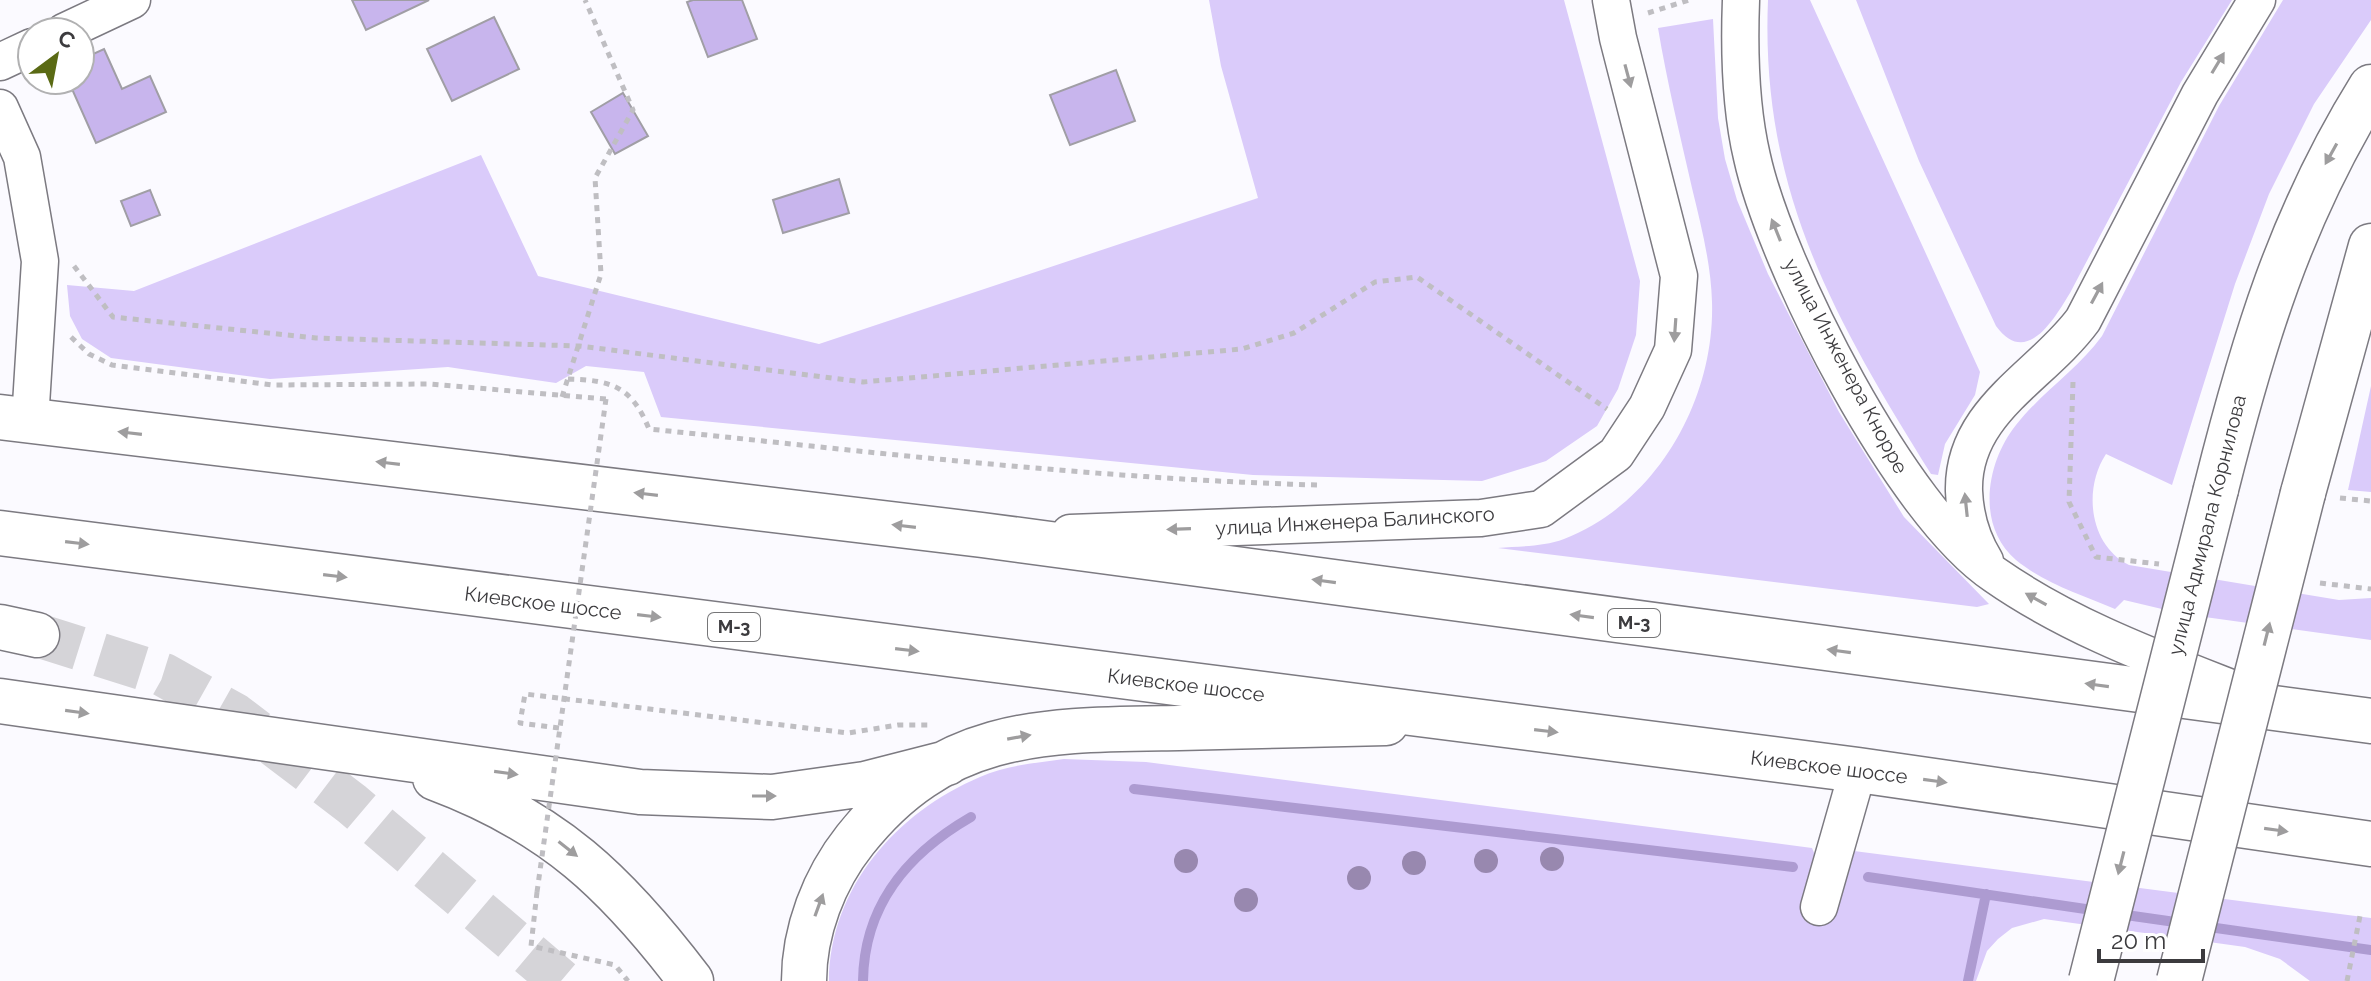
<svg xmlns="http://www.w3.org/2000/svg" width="2371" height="981" font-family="Raleway,sans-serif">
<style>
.green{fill:#dacbfa}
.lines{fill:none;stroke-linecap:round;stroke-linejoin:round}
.stream{stroke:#ad9bd1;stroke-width:10}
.building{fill:#c8b5ed;stroke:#a09ea5;stroke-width:2}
.major-tunnel{stroke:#d5d4d8;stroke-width:44;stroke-dasharray:44 22;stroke-linecap:butt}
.minor-casing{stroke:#7c7a81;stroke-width:39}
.major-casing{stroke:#7c7a81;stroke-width:47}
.highway-casing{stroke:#7c7a81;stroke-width:47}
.path{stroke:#bfbec2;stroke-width:5;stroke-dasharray:6 6;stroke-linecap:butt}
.minor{stroke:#fff;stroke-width:36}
.major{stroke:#fff;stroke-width:44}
.highway{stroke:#fff;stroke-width:44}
.major-bridge-casing{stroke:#7c7a81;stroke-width:47;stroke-linecap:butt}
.path-bridge{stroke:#bfbec2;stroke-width:5;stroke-dasharray:6 6;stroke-linecap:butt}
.major-bridge{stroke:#fff;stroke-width:44}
.tree{fill:#9888af}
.oneway{fill:#9e9d9e}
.labels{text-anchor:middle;stroke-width:6;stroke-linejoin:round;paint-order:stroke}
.shield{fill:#fff;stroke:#767678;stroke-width:2}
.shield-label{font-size:18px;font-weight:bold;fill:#3c3b3e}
.street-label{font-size:20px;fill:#3c3b3e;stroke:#fff}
</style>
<rect width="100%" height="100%" fill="#fbfaff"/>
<path class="green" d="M1209,0h355l76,281 -4,54 -18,54 -21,37 -51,35 -64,20 -229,-6 -592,-58 -17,-45 -58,-6 -30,17 -108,-16 -178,12 -159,-21 -29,-19 -12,-23 -3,-31 67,6 347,-136 57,121 281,68 439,-146 -37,-132z
M1768,0h42l170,372 -5,23 -30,49 -7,31 -7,-1c-97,-156 -171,-284 -163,-474z
M1856,0h376l-51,82 -111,211c-17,28 -44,74 -74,33l-77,-165z
M2283,0h88v20l-57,84 -45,90 -34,90 -63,201 -66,-31c-23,35 -17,91 23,111l210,35 32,-2v42l-188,-26 -59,-14 -9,9c-33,-14 -71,-26 -99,-49 -41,-35 -29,-99 0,-135 26,-33 61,-55 86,-89l117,-230z
M1713,19l5,99 7,41 12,41 31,74 71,138 65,105 85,87 -12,3 -479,-59c21,-2 45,-1 66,-9 93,-36 151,-140 148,-237 -1,-38 -11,-77 -20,-114 -12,-53 -25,-106 -34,-160z
M2371,386v106l-23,-2z
M1064,759l82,3 666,86 5,12 37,-9 517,67v63h-61l-30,-22 -35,-12 -201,-28 -32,9 -14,11 -11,12 -11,30h-1147c1,-94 68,-169 151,-204 27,-12 56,-14 84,-18z"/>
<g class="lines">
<path class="stream" d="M1134,789l659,78
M1868,877l231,34
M2119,914l63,9
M2202,926l169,24
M863,981c1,-76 44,-127 108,-164
M1968,981l18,-87"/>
</g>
<path class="building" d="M352,0h77l-63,30z
M693,0h49l15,39 -49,18 -21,-55z
M494,17l25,52 -67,32 -25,-52z
M104,49l18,40 28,-13 16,36 -70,31 -28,-63h12v-20z
M1116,70l19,51 -65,24 -20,-50z
M623,93l25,43 -33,18 -24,-42z
M839,179l10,34 -66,20 -10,-33z
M150,190l10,25 -29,11 -10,-25z"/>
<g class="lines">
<path class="major-tunnel" d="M37,635l127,40 71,40 117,89 209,177"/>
<g class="minor-casing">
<path id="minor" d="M1741,0c-2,52 -1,106 11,157 24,109 150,356 243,418 76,53 165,85 251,119
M64,32l68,-32
M0,62l32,-15
M0,108l22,49 18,104 -10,160
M1070,533l411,-15 60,-9 75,-55 31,-47 26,-57 6,-74 -61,-238 -7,-38
M1985,561c-13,-21 -20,-45 -21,-70 -2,-80 77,-114 119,-171l117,-226 57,-94
M1819,907l39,-137"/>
</g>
<g class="major-casing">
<path id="major" d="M2216,489c37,-147 74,-272 155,-402
M2303,493l68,-247
M0,627l37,8
M0,701l640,91 132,5 93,-13 82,-21
M435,778c118,44 181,104 256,203
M804,981c0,-50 20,-102 51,-141 90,-114 192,-110 324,-112 69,-2 138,-3 207,-5"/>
</g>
<g class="highway-casing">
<path id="highway" d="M0,417l982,118 1389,186
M0,533l1858,237 513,74"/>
</g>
<path class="path" d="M1648,13l41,-13
M74,266l39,51 203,21 263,8 284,36 379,-33 52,-16 81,-51 42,-5 190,132
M71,337l18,17 23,11 160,20 157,-1 177,15
M568,379c44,1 64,8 81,50 223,23 446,50 669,56
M2073,382l-4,120 27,55 63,7
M562,397l39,-123 -6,-96 38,-68 -48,-110
M2340,498l31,3
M2320,583l51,6
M559,728l-39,-5 5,-29 323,39 50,-8h31
M537,892l-6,54 84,19 13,16
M2347,981l14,-70"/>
<use href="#minor" class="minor"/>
<use href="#major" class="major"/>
<use href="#highway" class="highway"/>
<g class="major-bridge-casing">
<path id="major-bridge" d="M2091,981l125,-492
M2179,981l124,-488"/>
</g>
<path class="path-bridge" d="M537,892l69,-493"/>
<use href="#major-bridge" class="major-bridge"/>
</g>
<g class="tree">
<circle cx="1552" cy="859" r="12"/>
<circle cx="1186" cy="861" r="12"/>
<circle cx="1486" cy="861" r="12"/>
<circle cx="1414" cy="863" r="12"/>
<circle cx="1359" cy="878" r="12"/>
<circle cx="1246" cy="900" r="12"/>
</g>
<defs><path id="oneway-solid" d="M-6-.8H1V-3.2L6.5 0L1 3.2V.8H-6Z" transform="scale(2)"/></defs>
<g class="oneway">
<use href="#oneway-solid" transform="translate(2218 63) rotate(-59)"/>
<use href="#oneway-solid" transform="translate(1628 76) rotate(75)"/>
<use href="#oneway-solid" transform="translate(2331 154) rotate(119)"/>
<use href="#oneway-solid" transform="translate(1776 230) rotate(-112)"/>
<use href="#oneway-solid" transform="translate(2097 293) rotate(-62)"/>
<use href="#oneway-solid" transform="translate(1675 330) rotate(94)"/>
<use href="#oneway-solid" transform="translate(130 433) rotate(-173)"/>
<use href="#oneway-solid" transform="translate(388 463) rotate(-173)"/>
<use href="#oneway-solid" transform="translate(646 494) rotate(-173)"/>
<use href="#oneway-solid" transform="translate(1966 505) rotate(-96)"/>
<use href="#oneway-solid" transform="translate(904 526) rotate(-173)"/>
<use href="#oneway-solid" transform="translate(1179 529) rotate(178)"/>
<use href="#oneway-solid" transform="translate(77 543) rotate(7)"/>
<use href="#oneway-solid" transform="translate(335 576) rotate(7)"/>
<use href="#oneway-solid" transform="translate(1324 581) rotate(-172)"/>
<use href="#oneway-solid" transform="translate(2036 599) rotate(-151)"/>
<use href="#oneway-solid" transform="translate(649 616) rotate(7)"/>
<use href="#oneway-solid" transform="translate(1582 616) rotate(-172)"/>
<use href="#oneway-solid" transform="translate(2267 634) rotate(-76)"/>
<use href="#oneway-solid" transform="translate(907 650) rotate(7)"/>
<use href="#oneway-solid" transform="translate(1839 651) rotate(-172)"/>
<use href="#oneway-solid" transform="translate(2097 685) rotate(-172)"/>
<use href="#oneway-solid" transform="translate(77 712) rotate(8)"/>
<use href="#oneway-solid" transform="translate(1546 731) rotate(7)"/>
<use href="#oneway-solid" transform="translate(1019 737) rotate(-10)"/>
<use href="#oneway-solid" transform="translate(506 773) rotate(8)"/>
<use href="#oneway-solid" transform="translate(1935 781) rotate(8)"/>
<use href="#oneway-solid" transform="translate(764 796)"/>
<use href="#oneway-solid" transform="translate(2276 830) rotate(8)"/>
<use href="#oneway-solid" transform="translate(568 849) rotate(38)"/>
<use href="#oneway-solid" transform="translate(2121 863) rotate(104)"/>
<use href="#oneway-solid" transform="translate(819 905) rotate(-70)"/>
</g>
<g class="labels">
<g class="shield">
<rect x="1608" y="609" width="52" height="28" rx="6"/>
<rect x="708" y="613" width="52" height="28" rx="6"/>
</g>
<g class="shield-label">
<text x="1634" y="629">М-3</text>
<text x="734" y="633">М-3</text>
</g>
<g class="street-label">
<text transform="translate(1846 366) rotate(62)" y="7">улица Инженера Кнорре</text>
<text transform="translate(1355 521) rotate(-3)" y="7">улица Инженера Балинского</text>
<text transform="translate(2207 525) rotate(-76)" y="7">улица Адмирала Корнилова</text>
<text transform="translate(543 603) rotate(7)" y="7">Киевское шоссе</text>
<text transform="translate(1186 685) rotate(7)" y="7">Киевское шоссе</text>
<text transform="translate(1829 767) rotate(7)" y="7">Киевское шоссе</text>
</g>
</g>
<g transform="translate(56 56) rotate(32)"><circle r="38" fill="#ffffff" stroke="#b1b1b2" stroke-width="2"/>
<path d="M0-6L14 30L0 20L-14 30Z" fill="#5a6a14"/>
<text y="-12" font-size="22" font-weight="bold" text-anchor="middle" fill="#3c3b3e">С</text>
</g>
<path d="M2099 949v12h104v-12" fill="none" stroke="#3c3b3e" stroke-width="4"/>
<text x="2111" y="949" font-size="24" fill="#3c3b3e" stroke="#ffffff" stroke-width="6" paint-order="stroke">20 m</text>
</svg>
